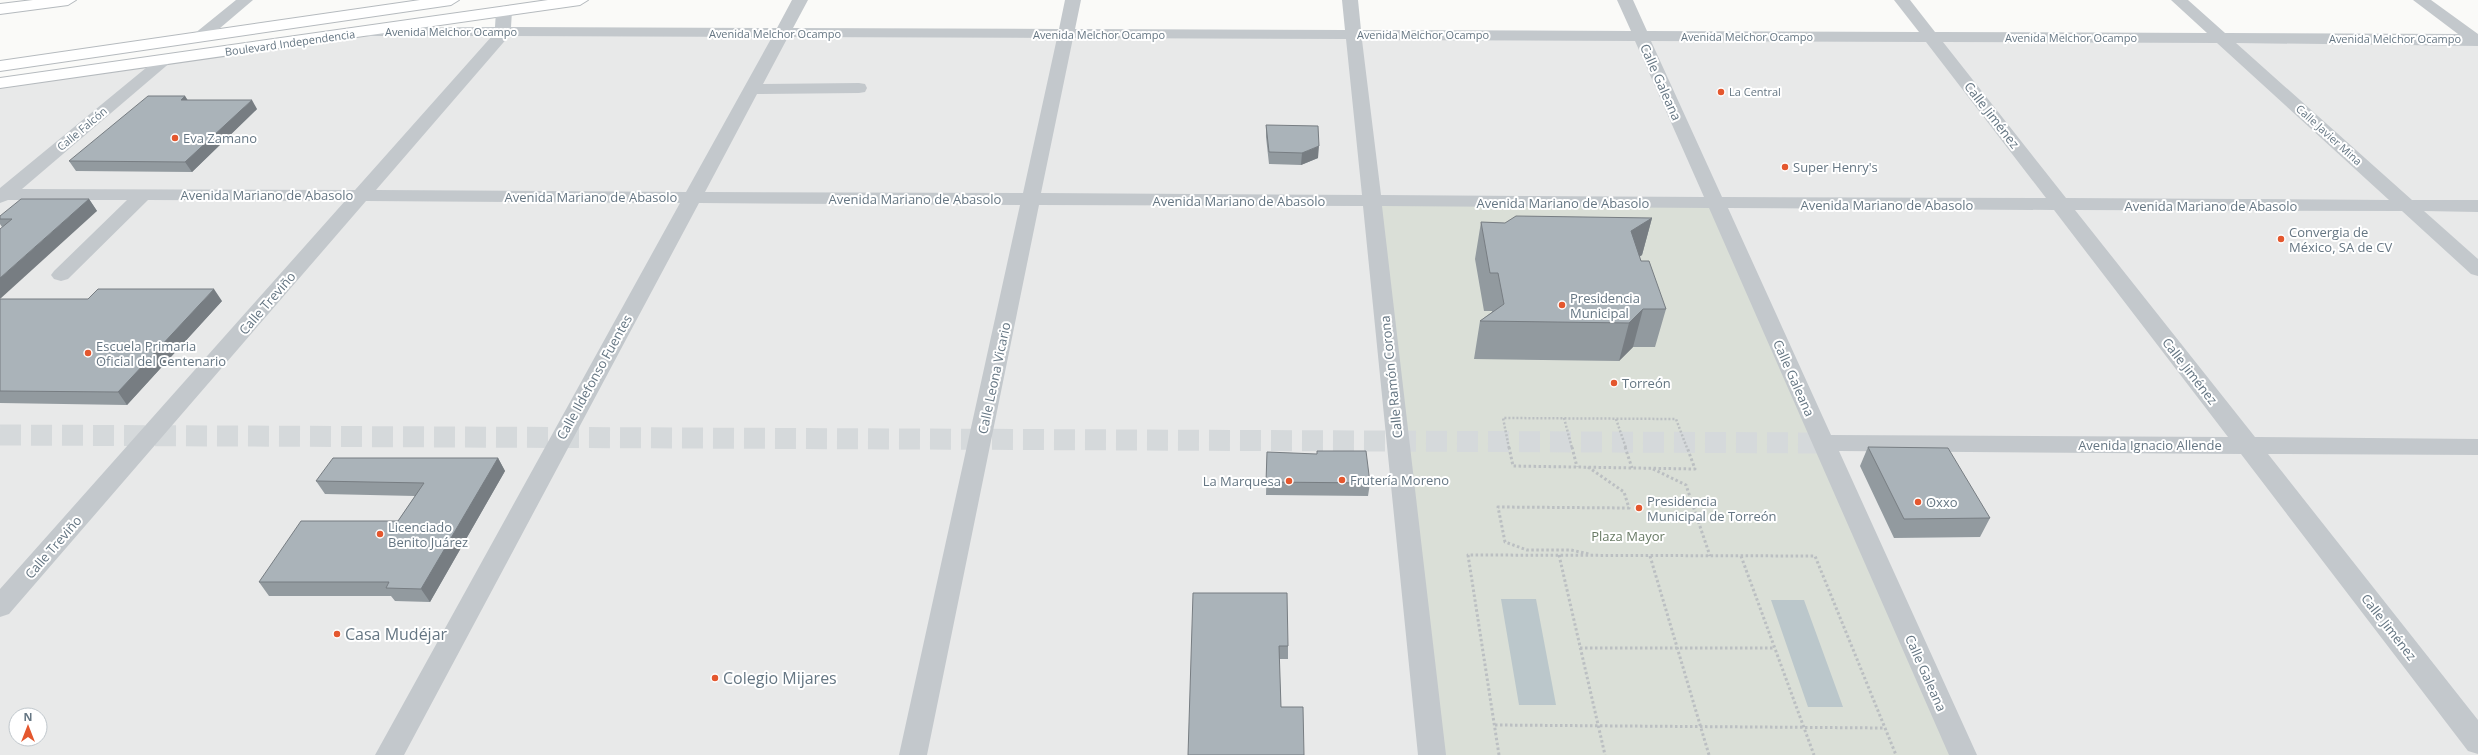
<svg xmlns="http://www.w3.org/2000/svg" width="2478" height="755" font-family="'Open Sans',sans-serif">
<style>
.built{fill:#e8e9e9;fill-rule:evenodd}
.green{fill:#dadfd7}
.water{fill:#bbc7cb}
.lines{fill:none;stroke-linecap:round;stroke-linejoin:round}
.minor-tunnel{stroke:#d5d9db;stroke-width:21;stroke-dasharray:21 10;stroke-linecap:butt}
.major-casing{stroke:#b5babe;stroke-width:2}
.path-far1{stroke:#bbbfc2;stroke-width:2.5;stroke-dasharray:2 2;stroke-linecap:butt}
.path{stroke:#bbbfc2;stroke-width:3;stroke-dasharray:2.5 2.5;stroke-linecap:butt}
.minor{fill:#c3c8cc;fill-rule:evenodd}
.major{fill:#fff;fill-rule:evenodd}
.wall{fill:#929a9f}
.shaded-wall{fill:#777d82}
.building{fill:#aab3b9;stroke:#777d82}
.poi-dot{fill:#e4572e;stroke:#fff;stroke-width:1.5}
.labels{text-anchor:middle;stroke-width:4;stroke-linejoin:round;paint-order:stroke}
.far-street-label{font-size:11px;fill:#657683;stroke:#fff}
.far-poi-label{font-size:11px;fill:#657683;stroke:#fff;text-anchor:start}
.street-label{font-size:13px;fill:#657683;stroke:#fff}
.poi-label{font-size:13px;fill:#657683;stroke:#fff;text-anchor:start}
.park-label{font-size:13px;fill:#687a64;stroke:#fff}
.near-poi-label{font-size:16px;fill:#657683;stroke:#fff;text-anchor:start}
</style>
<rect width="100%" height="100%" fill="#fafaf8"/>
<path class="built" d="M351,34l2127,8v713h-2478v-672zM16,715h24v24h-24z"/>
<path class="green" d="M1373,203l345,1 248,551h-533z"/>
<path class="water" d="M1501,599h35l20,106h-37z
M1771,600h33l39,107h-35z"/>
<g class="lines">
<path class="minor-tunnel" d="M0,435l1823,8"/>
<g class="major-casing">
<path id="major" d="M33,0h43l-8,5 -68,9v-10z
M420,0h39l-8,5 -451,66v-10z
M548,0h40l-8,5 -580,83v-10z"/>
</g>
<path class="path-far1" d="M1564,418l8,30
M1616,419l10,29
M1509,448l-6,-30 173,1 11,29"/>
<path class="path" d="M1509,447l4,19 182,3 -8,-22
M1572,447l5,20
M1625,447l7,21
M1588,467l36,25 5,16 -131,-1 7,35 22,8h44l18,4
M1653,469l33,16 24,71
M1559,555l46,200
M1650,556l59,199
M1741,556l73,199
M1580,648h195
M1495,725l390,3
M1499,755l-31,-200 347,1 81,199"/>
<path class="minor" d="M236,0h17l-47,40h-12l-2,-3 2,-3z
M792,0h16l-15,28 266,1 6,-29h16l-6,29 270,1 -3,-30h16l3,30 270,1 -14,-31h16l14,31 272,1 -25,-32h16l25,32 272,1 -36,-33h17l37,33 233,1 -45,-34h18l47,34v12l-242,-3 176,157h66v12l-54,-1 54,48v17l-7,-2 -69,-63 -327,-1 180,227 223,2v16l-210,-1 210,266v34l-10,-3 -227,-297 -402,-3 138,304h-28l-240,-547 -327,-2 64,549h-28l-55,-549 -324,-1 -112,550h-28l121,-550 -321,-2 -295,552h-29l305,-552 -314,-2 -357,413 -9,3v-28l345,-388 -197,-1 -80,79 -7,2 -7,-2 -3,-4 3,-4 73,-71h-119l-8,3v-15l158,-130h12l2,3 -150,128 333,1 137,-154h-123l-6,-2 -2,-3 2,-3 132,-1 1,-16 8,-5 8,5 -1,16 266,1zM509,36l263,1 -86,155 -310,-2zM788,37l269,1 -34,155 -318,-1 52,-98 102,-1 6,-1 2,-4 -2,-4 -6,-1 -96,1zM1073,38l273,1 16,156 -321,-2zM1362,40l273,1 69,156 -323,-2zM1651,41l275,1 120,156 -324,-1zM1943,42l274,1 172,157 -323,-2zM1728,208l326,2 174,227 -397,-2z"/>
<use href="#major" class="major"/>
</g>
<path class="wall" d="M185,96l2,4 70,9 -65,63 -116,-1 -7,-10z
M1266,125l52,33 -17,7 -32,-1 -3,-27z
M89,199l8,12 -95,16 -2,-3v-8z
M1652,218l-10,37 -3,2 2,4 25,48 -11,38h-22l-14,14 -145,-2 6,-38 12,-9v-1h-8l-9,-52 6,-37 24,1z
M0,299l222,2 -95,104 -127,-2z
M1868,447l122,71 -10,19 -86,1 -34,-72z
M1267,452l103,31 -2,13 -102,-1z
M498,458l7,13 -75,131 -35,-1 -4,-5h-122l-10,-14 139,-61 17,-25 -90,-2 -9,-13z
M1193,593l95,53v13h-9l2,48z"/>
<path class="shaded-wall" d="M185,96l6,9 -10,-5z
M252,100l5,9 -65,63 -7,-10z
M1319,146l-1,12 -17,7 1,-12z
M89,199l8,12 -97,88v-21z
M1652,218l-10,37 -20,13 9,-37z
M214,289l8,12 -95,104 -9,-13z
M1643,309l-10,38 -14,14 10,-38z
M498,458l7,13 -75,131 -9,-13z"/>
<path class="building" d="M148,96h37l-4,4h71l-67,62 -116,-1z
M1266,125l52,1 1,20 -17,7 -33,-1z
M21,199h68l-89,79v-49l12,-10h-12v-3z
M1516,216l136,2 -21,13 10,30h8l17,48h-23l-14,14 -149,-2 24,-17 -6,-31h-8l-9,-51 24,1z
M98,289h116l-96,103 -118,-1v-92h88z
M1868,447l80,1 42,70 -86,1z
M1317,451h49l4,32 -104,-1 1,-30 50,2z
M333,458h165l-77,131 -35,-1 3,-6h-130l42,-61h97l26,-38 -108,-2z
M1193,593h94l1,53h-9l2,61h22l1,48h-116z"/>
<g class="poi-dot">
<circle cx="1721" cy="92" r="4"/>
<circle cx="175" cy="138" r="4"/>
<circle cx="1785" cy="167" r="4"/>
<circle cx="2281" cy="239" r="4"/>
<circle cx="1562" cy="305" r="4"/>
<circle cx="88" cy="353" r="4"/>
<circle cx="1614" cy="383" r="4"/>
<circle cx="1342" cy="480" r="4"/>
<circle cx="1289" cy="481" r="4"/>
<circle cx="1918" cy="502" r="4"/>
<circle cx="1639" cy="508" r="4"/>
<circle cx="380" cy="534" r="4"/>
<circle cx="337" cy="634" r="4"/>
<circle cx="715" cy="678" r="4"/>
</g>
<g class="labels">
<g class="far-street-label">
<text x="451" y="36">Avenida Melchor Ocampo</text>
<text x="775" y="38">Avenida Melchor Ocampo</text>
<text x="1099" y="39">Avenida Melchor Ocampo</text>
<text x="1423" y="39">Avenida Melchor Ocampo</text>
<text x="1747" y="41">Avenida Melchor Ocampo</text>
<text x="2071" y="42">Avenida Melchor Ocampo</text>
<text x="2395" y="43">Avenida Melchor Ocampo</text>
<text transform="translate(290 43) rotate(-8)" y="4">Boulevard Independencia</text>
<text transform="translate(82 129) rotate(-40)" y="4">Calle Falcón</text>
<text transform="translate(2329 135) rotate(42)" y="4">Calle Javier Mina</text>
</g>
<g class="far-poi-label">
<text x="1729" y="96">La Central</text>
</g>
<g class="street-label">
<text transform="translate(1661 82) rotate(66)" y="5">Calle Galeana</text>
<text transform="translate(1992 115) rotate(52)" y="5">Calle Jiménez</text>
<text x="267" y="200">Avenida Mariano de Abasolo</text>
<text x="591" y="202">Avenida Mariano de Abasolo</text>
<text x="915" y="204">Avenida Mariano de Abasolo</text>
<text x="1239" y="206">Avenida Mariano de Abasolo</text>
<text x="1563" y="208">Avenida Mariano de Abasolo</text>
<text x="1887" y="210">Avenida Mariano de Abasolo</text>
<text x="2211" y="211">Avenida Mariano de Abasolo</text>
<text transform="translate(267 303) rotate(-49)" y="5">Calle Treviño</text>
<text transform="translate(2190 371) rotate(52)" y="5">Calle Jiménez</text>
<text transform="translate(594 377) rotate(-61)" y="5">Calle Ildefonso Fuentes</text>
<text transform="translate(1391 377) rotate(-96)" y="5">Calle Ramón Corona</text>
<text transform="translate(994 378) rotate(-78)" y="5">Calle Leona Vicario</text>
<text transform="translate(1794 378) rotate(66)" y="5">Calle Galeana</text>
<text x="2150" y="450">Avenida Ignacio Allende</text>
<text transform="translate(53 547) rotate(-49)" y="5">Calle Treviño</text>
<text transform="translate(2389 627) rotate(52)" y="5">Calle Jiménez</text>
<text transform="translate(1926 673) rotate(66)" y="5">Calle Galeana</text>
</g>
<g class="poi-label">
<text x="183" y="143">Eva Zamano</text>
<text x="1793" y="172">Super Henry's</text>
<text x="2289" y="237">Convergia de<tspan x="2289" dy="15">México, SA de CV</tspan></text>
<text x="1570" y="303">Presidencia<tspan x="1570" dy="15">Municipal</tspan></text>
<text x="96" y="351">Escuela Primaria<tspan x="96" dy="15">Oficial del Centenario</tspan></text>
<text x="1622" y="388">Torreón</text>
<text x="1350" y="485">Frutería Moreno</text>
<text x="1281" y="486" text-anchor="end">La Marquesa</text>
<text x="1647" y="506">Presidencia<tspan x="1647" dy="15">Municipal de Torreón</tspan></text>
<text x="1926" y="507">Oxxo</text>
<text x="388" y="532">Licenciado<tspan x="388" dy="15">Benito Juárez</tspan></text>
</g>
<g class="park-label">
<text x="1628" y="541">Plaza Mayor</text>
</g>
<g class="near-poi-label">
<text x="345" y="640">Casa Mudéjar</text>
<text x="723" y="684">Colegio Mijares</text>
</g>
</g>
<g transform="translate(28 727)"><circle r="19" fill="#ffffff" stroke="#c1c8cd"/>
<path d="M0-3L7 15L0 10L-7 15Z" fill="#e4572e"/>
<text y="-6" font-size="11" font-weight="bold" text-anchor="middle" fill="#657683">N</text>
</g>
</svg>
